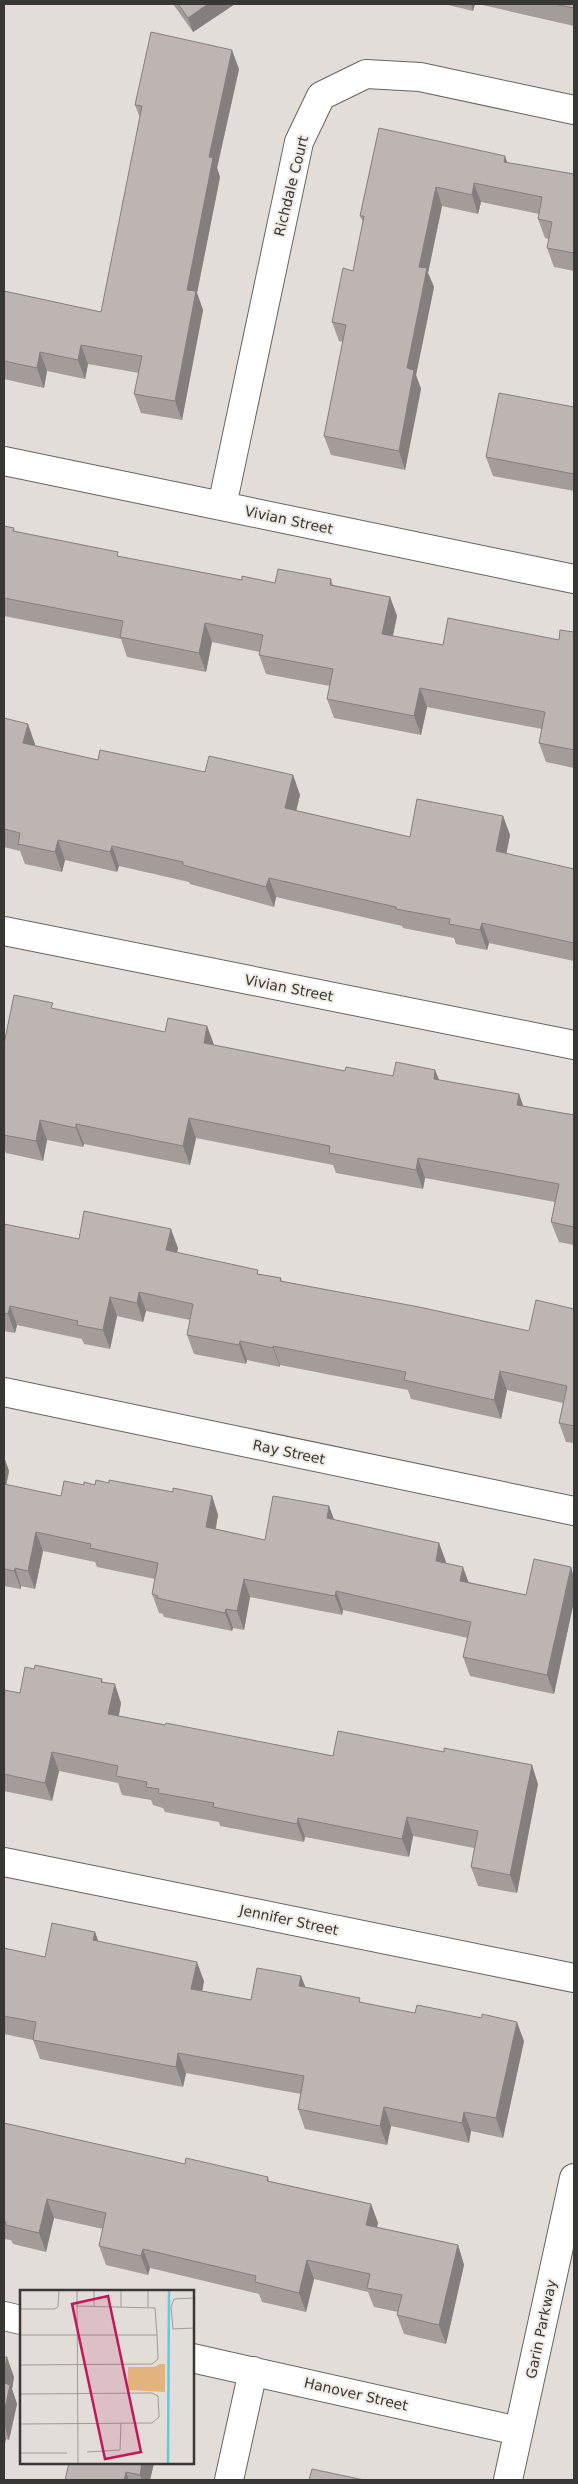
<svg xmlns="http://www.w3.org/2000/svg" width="578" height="2484" font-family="'DejaVu Sans',sans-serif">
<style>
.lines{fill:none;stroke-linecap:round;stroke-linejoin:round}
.minor-casing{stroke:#68645f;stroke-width:30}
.tertiary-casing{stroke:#68645f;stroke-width:30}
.minor{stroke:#fff;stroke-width:28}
.tertiary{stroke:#fff;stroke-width:28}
.wall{fill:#a39c99}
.shaded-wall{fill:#847f7d}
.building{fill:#bdb5b2;stroke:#847f7d}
.labels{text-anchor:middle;stroke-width:4;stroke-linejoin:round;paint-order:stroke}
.street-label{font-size:14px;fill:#393734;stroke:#f0eae5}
.inset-river{fill:none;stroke:#65c9dc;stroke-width:2.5}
.inset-road{fill:none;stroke:#9e9b96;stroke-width:1}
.view{fill:#c2185b;fill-opacity:0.15;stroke:#c2185b;stroke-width:2.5}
.inset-edge{fill:none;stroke:#393734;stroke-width:2.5}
</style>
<rect width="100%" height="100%" fill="#e2ddd8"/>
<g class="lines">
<g class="minor-casing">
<path id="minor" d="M4,461l570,118
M222,506l77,-364 22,-46 45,-22 54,3 154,33
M4,931l570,114
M4,1392l570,119
M4,1862l570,116
M4,2316l17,4
M192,2358l326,73
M229,2480l24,-109"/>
</g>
<g class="tertiary-casing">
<path id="tertiary" d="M508,2480l66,-302"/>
</g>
<use href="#minor" class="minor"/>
<use href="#tertiary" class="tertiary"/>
</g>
<path class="wall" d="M173,4h62l-42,28z
M444,4h31l-2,7z
M478,4h96v22z
M239,69l-22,99 3,9 -23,116 6,17 -21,110 -41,-7 -7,-19 5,-21 -51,-9 -3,15 -38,-8 -3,17 -40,-9v-88l97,21 39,-194 -5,-13z
M379,128l129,35 66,11v97l-20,-4 -7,-19 2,-9 -4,-1 -7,-19 1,-5 -58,-12 -3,12 -36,-8 -14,67 6,14 -18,88 5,14 -16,81 -74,-15 -7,-19 19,-94 -4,-1 -7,-19 21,-51 10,-49 -3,-6z
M574,407v84l-81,-15 -7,-19z
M4,526l10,2 1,3 105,26 122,23 33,3 56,-4 2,6 57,12 7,19 -4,20 50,9 116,-5 15,-8v136l-28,-6 -7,-19 3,-14 -115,-22 -6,28 -87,-17 -7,-19 3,-13 -64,-12 -7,-19 1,-3 -48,-10 -6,30 -79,-15 -6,-18 -117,-23z
M4,718l31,26v2l63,14 107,12 88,3 7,20 -4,16 114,26 93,-21 7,19 -4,19 68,15v92l-85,-18 -2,7 -31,-6 -2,-6 -51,-10 -1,-2 -126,-29 -2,10 -84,-23 -1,-2 -70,-16 -2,6 -52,-12 -3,12 -37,-8 -5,-13 -16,-4z
M55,1009l110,23 42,-6 7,19 131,26 94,9 80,14 4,12 51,9v130l-15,-3 -8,-20 4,-20 -130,-24 -2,11 -87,-16 -3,-8 -137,-27 -6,27 -106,-21 -1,3 -36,-7 -4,21 -37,-8 -2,-6v-103z
M4,1224l75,15 99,9 -1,4 82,22 22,4 1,3 247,50 45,-22v134l-8,-1 -7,-19 4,-20 -56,-13 -6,29 -90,-20 -3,-9 -128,-25v2l-33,-7 -1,4 -52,-10 -7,-19 3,-15 -44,-9 -3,11 -26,-6 -7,33 -26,-5 -2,-5 -65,-14 -2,8 -11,-2z
M4,1457l5,14 -3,14 55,11 23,-11 25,-2 64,9 39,4 6,19 -2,14 49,11 64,-34 5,14 105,23 7,20 23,19 57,13 48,-18v24l-20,93 -84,-18 -7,-19 5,-19 -125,-28 -1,5 -92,-18 -6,33 -11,-2 -1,3 -68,-14 -1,-3 -4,-1 -7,-19 3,-15 -58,-12 -2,-5 -52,-11 -8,38 -14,-3v3l-17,-3z
M34,1669l68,10 1,3 18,21 -2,13 214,40 205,28 -21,109 -39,-7 -7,-19 3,-19 -61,-12 -4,21 -104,-20 -1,5 -84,-16 -1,-4 -54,-10 -2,-4 -10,-3 -2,-5 -29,-5 -4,-12 -59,-12 -7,30 -48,-10v-101l16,3z
M95,1932l3,9 106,40 -2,10 49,9 55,-13 55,15 163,39 -21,97 -32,-7 -2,12 -78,-17 -4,19 -82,-16 -7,-20 3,-15 -115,-21 -3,14 -143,-28 -7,-19 -29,-6v-86l41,9z
M4,2123l181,41 83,13 1,4 102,23 7,19 -1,4 81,18 6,20 -18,79 -42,-10 -7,-19 1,-3 -24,-5 -6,-15 -54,-13 -8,33 -44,-10 -3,-8 -109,-26 -2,7 -42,-10 -7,-19 4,-17 -49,-11 -8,34 -33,-8 -2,-4 -7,-1z
M4,2357l10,20 -2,12 5,15 -8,36 -3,-1 -2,8z
M69,2463h93v1l-8,-1 -4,17h-85z"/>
<path class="shaded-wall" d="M208,4h27l-42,28 -5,-14z
M471,4h4l-2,7z
M232,50l7,19 -22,99 3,9 -23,116 6,17 -21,110 -7,-19 12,-111 22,-133z
M505,156l7,19 -8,-13z
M474,183l7,19 -3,12 -6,-19z
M436,187l6,19 -14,67 6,14 -18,88 5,14 -16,81 -6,-19 8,-83 12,-101z
M81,345l7,19 -3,15 -7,-19z
M40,352l7,19 -3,17 -7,-20z
M390,597l7,19 -8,37 -7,-19z
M205,623l7,19 -6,30 -7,-19z
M420,688l7,19 -6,28 -7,-19z
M28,724l7,20 -5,19 -7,-20z
M293,775l7,20 -8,33 -7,-20z
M503,816l7,19 -7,36 -7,-20z
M58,840l7,20 -3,12 -7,-20z
M112,846l7,20 -2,6 -7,-20z
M269,878l7,19 -2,10 -8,-20z
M482,923l7,20 -2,7 -7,-20z
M207,1026l7,19 -10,-2z
M435,1070l8,19 -9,-10z
M519,1094l7,20 -9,-9z
M189,1118l7,20 -6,27 -7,-19z
M40,1120l7,20 -4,21 -7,-20z
M76,1124l8,20 -1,3 -7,-19z
M418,1158l7,20 -2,11 -7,-19z
M171,1229l7,19 -5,21 -7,-19z
M139,1292l7,19 -3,11 -6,-19z
M110,1297l7,19 -7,33 -7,-19z
M10,1306l7,19 -2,8 -7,-19z
M240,1341l7,19 -1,4 -7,-19z
M273,1346l7,19v2l-7,-19z
M500,1371l7,19 -6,29 -7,-19z
M4,1457l5,14 -5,25z
M212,1496l6,19 -6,31 -6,-19z
M329,1506l7,19 -9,-7z
M36,1532l7,19 -8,38 -7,-18z
M439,1543l7,19 -4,17 -6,-18z
M463,1567l7,19 -10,-5z
M571,1567l3,10v24l-20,93 -7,-19z
M15,1568l6,18v3l-7,-18z
M244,1579l6,18 -6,33 -7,-19z
M336,1591l7,19 -1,5 -7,-19z
M226,1609l7,19 -1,3 -7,-18z
M115,1684l6,19 -6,30 -7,-19z
M52,1752l7,19 -7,30 -7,-18z
M532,1765l6,19 -21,109 -7,-18z
M407,1817l6,19 -4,21 -7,-18z
M298,1818l7,19 -1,5 -7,-18z
M95,1932l7,20 -9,-12z
M197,1962l7,19 -5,28 -8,-20z
M301,1976l8,20 -10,-10z
M517,2022l7,19 -21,97 -7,-20z
M178,2053l8,20 -3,14 -7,-20z
M384,2107l7,19 -4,19 -7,-19z
M464,2112l7,19 -2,12 -7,-20z
M47,2199l7,19 -8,34 -7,-19z
M371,2204l7,19 -5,21 -7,-19z
M458,2245l6,20 -18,79 -7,-19z
M143,2249l7,19 -2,7 -7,-19z
M307,2260l7,19 -8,33 -7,-19z
M7,2357l7,20 -2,12 5,15 -8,36 -5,-16v-52z
M4,2433l2,6 -2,8z
M142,2463h12l-4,17h-8l-2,-5z
M126,2472l3,8h-5z"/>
<path class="building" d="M178,4h30l-20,14z
M554,4h20v4z
M151,32l81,18 -23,107 4,1 -26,132 9,1 -21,110 -41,-7 8,-38 -61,-11 -3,15 -38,-8 -3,16 -33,-7v-70l97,21 41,-206 -7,-1z
M379,128l126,28 -1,6 70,12v79l-27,-5 5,-26 -14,-3 4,-22 -68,-14 -2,12 -36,-8 -17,80 8,1 -20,100 7,2 -15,81 -75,-15 22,-111 -14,-3 11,-54 10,3 11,-55h-4z
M499,393l75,14v67l-88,-17z
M4,526l10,2 -1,3 105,21 -1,4 125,24v-4l33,7 3,-14 53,10 -1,6 60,12 -8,37 61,11 5,-27 111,22 1,-10 14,2v118l-35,-7 6,-31 -125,-24 -6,28 -87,-17 6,-30 -74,-14 4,-20 -58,-12 -6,30 -79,-16 3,-16 -119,-23z
M4,718l24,6 -5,19 75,17 2,-10 105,22 4,-16 84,19 -8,33 125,29 7,-38 86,17 -7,35 78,18v74l-92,-20 -2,7 -31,-6 1,-5 -54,-10v-2l-127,-29 -3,9 -83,-22v-3l-71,-16 -2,6 -52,-12 -3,12 -37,-8 2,-11 -16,-4z
M14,995l39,8 -2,5 114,24 3,-14 39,8 -3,17 141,28 1,-4 47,9 3,-14 39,8 -1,9 85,15 -2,11 57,10v112l-23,-5 8,-38 -141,-26 -2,12 -87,-17 1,-7 -141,-28 -6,28 -107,-22v4l-36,-8 -4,21 -32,-6v-91z
M84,1211l87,18 -5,21 92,20 -1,4 24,4 -1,3 139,26 110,24 7,-31 38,9v117l-15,-3 8,-37 -67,-15 -6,29 -90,-20 2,-8 -133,-26v2l-33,-7 -1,4 -52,-10 6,-31 -54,-12 -2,11 -27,-6 -7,33 -26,-5 1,-4 -68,-15 -2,8 -4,-1v-89l75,15z
M96,1480l13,3v-3l64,12v-4l39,8 -6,31 59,13 8,-44 56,10 -2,12 112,25 -3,18 27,6 -3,14 66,14 8,-36 37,8 -24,108 -84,-18 8,-35 -135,-31 -1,5 -91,-17 -7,32 -11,-2 -1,4 -68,-15 1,-2 -6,-2 6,-31 -68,-15 1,-4 -55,-12 -8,39 -13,-3 -1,3 -10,-2v-85l57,12 3,-15 20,4v-3l11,3z
M35,1665l67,14 -1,3 14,2 -7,30 57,11 1,-2 167,33 5,-25 106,21v-4l88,17 -22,110 -39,-8 7,-36 -71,-14 -5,22 -104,-21 -1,6 -84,-17 1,-4 -56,-10 1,-4 -13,-2 1,-5 -31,-6 2,-10 -66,-14 -7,31 -41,-9v-84l16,3 5,-26 9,2z
M52,1923l43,9 -2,8 104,22 -6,27 60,11 6,-32 44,8 -2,10 61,12 -1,4 56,11 2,-8 65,13v-4l35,8 -21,96 -32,-6 -2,11 -78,-16 -4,19 -82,-17 6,-33 -126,-23 -2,14 -143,-27 3,-18 -32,-6v-68l41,9z
M4,2123l181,41 1,-6 82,19 -1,4 104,23 -5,21 92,20 -19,80 -42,-10 5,-20 -35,-7 3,-14 -63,-14 -8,33 -44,-11 1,-6 -113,-27 -2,7 -42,-10 7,-33 -59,-14 -8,34 -33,-8v-3l-2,-1z
M4,2357h3l-3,15z
M4,2383l6,2 -6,28z
M69,2463h73l-2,12 -14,-3 -2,8h-59z
M312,2469l52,11h-55z"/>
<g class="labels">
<g class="street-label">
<text transform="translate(291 186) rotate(-76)" y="5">Richdale Court</text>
<text transform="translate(289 520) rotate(12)" y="5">Vivian Street</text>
<text transform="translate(289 988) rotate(11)" y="5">Vivian Street</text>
<text transform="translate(289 1452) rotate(12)" y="5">Ray Street</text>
<text transform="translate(289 1920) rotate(12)" y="5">Jennifer Street</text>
<text transform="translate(541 2329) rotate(-78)" y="5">Garin Parkway</text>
<text transform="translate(356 2394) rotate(13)" y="5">Hanover Street</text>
</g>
</g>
<g transform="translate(20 2290)">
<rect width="174" height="174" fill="#e2ddd8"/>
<path d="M140,74h5v28l-37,-2v-23h26z" fill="#e2b37d"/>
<path class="inset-river" d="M148,173l1,-173"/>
<path class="inset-road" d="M57,0l1,173M174,8l-20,1 -3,8 2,22 21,-1M56,16l79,2 2,27M74,17v-17M101,17v-17M128,17v-17M0,19h34l4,-2 1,-17M0,45h137l1,24 -6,5 -132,1M0,104l132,-1 6,3 1,21 -7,6 -132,1M67,162l33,-2 1,-27M0,163h47"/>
<path class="view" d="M88,6l33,156 -36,7 -33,-155z"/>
<rect width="174" height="174" class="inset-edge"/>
</g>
<rect width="578" height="2484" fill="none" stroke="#393734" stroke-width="10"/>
</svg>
